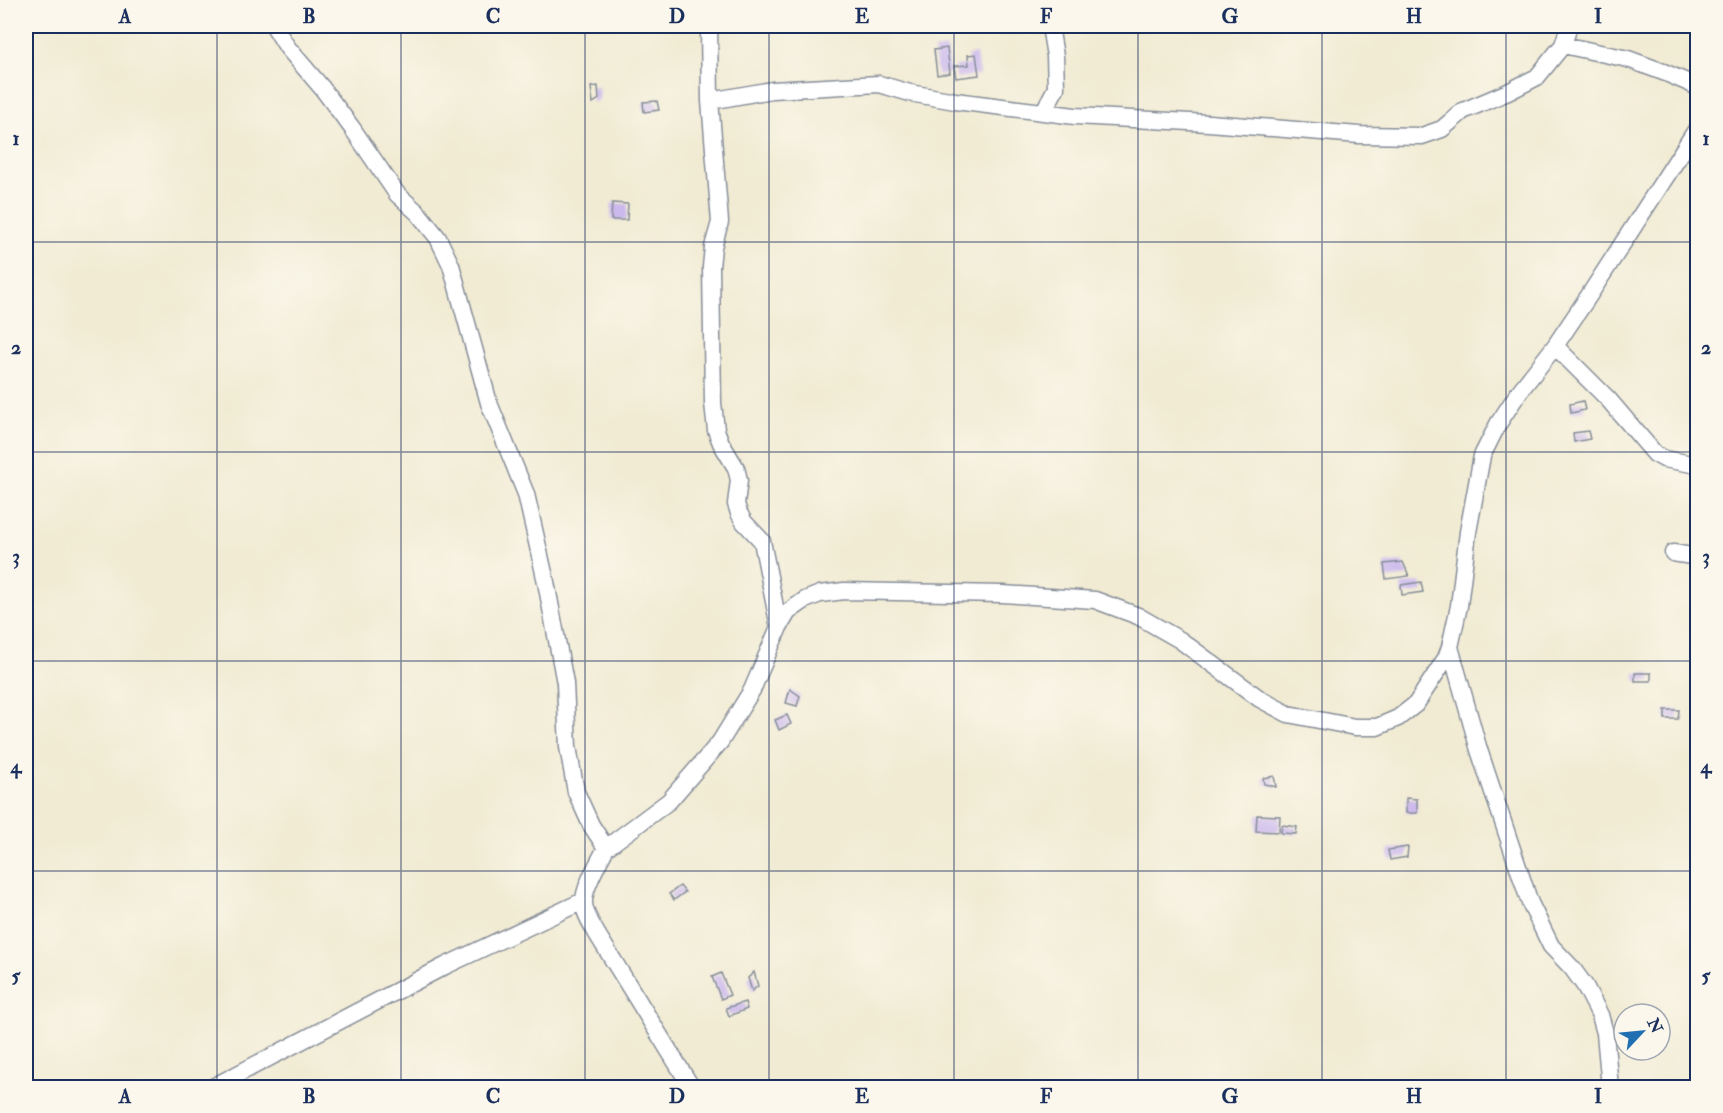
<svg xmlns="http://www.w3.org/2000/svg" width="1723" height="1113" font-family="'IM FELL Double Pica',serif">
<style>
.building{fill:#cbb8ed}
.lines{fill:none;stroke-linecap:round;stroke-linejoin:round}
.minor-casing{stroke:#868d98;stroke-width:19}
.minor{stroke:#fff;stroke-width:16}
.grid{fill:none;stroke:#1b2f5e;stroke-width:1.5;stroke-opacity:0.55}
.neatline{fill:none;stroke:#1b2f5e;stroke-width:2}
.grid-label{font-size:20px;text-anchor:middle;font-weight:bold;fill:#1b2f5e}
</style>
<rect width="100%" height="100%" fill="#fbf7ec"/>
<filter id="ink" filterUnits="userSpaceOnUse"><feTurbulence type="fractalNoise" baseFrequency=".0167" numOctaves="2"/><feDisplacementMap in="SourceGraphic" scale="12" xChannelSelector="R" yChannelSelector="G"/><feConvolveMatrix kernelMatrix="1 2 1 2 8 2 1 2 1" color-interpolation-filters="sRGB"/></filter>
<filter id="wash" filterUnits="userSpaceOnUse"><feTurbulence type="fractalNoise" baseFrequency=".008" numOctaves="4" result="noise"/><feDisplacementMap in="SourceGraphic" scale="24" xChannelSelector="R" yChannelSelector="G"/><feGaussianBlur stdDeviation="1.35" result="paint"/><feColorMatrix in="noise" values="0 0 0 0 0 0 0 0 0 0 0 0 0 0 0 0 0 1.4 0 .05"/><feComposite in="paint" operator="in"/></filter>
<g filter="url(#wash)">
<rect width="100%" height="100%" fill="#f1ebd3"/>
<g id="blocks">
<path class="building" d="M947,48l3,25 -13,2 -3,-25z
M976,54l3,21 -23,3 -2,-12 15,-1 -1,-10z
M598,86l1,13 -6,4 -2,-16z
M657,101l2,9 -15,2 -1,-10z
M612,203l16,1 -1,16h-16z
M1583,401l2,9 -14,3 -1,-9z
M1588,431l2,8 -16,3 -1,-9z
M1403,562l6,14 -23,3 -2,-15z
M1421,582l2,10 -21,3 -1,-10z
M1635,673h16v8h-16z
M790,689l10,7 -3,10 -11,-3z
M1665,710h14l-1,9h-13z
M787,715l4,9 -12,6 -4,-10z
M1274,776l2,11 -12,-3 -1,-6z
M1406,798l11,1v14h-11z
M1257,815l23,1 -1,16 -23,-1z
M1282,825l15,2 -1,7 -15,-1z
M1408,847l-1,10 -17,3 -2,-10z
M680,886l5,6 -11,8 -5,-6z
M754,972l4,14 -6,5 -4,-13z
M721,973l9,22 -9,4 -9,-22z
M745,1002l2,7 -18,7 -3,-8z"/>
</g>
</g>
<g filter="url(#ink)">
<use href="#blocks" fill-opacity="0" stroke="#868d98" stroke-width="1.5"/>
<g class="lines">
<g class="minor-casing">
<path id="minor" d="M274,26l13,21 35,41 30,40 45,66 21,19 20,25 13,27 38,138 37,91 20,88 19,101 3,64 8,45 15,33 15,23c-7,14 -23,40 -22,55 0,10 8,22 13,31l95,154
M709,26l1,75 10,121 -7,25 -2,20 2,136 3,27 5,13 15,25 3,12 -3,24 3,9 5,9 18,19 17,86
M1563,45l65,14 38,14 32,14
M710,101l62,-11 107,-6 31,9 45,8 120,15 134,7 150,12 63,1 20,-7 21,-18 45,-19 29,-15 26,-32 6,-19
M1044,111l12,-23 -1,-32 -5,-30
M1555,346l54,54 46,54 9,5 34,6
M1673,553l25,4
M1450,647l29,103 51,153 21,43 21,22 13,18 15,29 5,18 5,55
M606,848l63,-47 51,-59 32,-52 27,-63 9,-15 17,-12 15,-6 24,-3 159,3 92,6 43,16 42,24 80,59 28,15 67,13h22l21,-9 18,-14 30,-46 4,-11 9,-41 9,-74 14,-76 16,-32 21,-32 36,-46 33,-49 110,-170
M211,1088l234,-122 138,-65"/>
</g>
<use href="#minor" class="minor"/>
</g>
</g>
<path class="grid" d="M217,26v1062M401,26v1062M585,26v1062M769,26v1062M954,26v1062M1138,26v1062M1322,26v1062M1506,26v1062M26,242h1672M26,452h1672M26,661h1672M26,871h1672"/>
<rect width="1723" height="1113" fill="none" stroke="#fbf7ec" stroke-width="66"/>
<g transform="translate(1642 1032) rotate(64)"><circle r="28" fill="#fbf7ec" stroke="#a1a7b3" stroke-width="1.5"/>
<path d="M0-4.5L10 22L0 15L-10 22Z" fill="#1f6fb2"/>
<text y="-9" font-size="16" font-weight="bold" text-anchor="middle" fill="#1b2f5e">N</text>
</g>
<rect x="33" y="33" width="1657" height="1047" class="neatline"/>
<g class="grid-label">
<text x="125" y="23">A</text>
<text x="309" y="23">B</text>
<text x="493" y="23">C</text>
<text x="677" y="23">D</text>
<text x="862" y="23">E</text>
<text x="1046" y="23">F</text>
<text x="1230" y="23">G</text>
<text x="1414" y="23">H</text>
<text x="1598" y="23">I</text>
<text x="16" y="145">1</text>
<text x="1706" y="145">1</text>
<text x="16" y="354">2</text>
<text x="1706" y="354">2</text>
<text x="16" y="563">3</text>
<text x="1706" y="563">3</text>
<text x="16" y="773">4</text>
<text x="1706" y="773">4</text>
<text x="16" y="982">5</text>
<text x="1706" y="982">5</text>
<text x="125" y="1103">A</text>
<text x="309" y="1103">B</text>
<text x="493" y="1103">C</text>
<text x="677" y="1103">D</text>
<text x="862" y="1103">E</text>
<text x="1046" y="1103">F</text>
<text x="1230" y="1103">G</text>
<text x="1414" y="1103">H</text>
<text x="1598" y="1103">I</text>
</g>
</svg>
